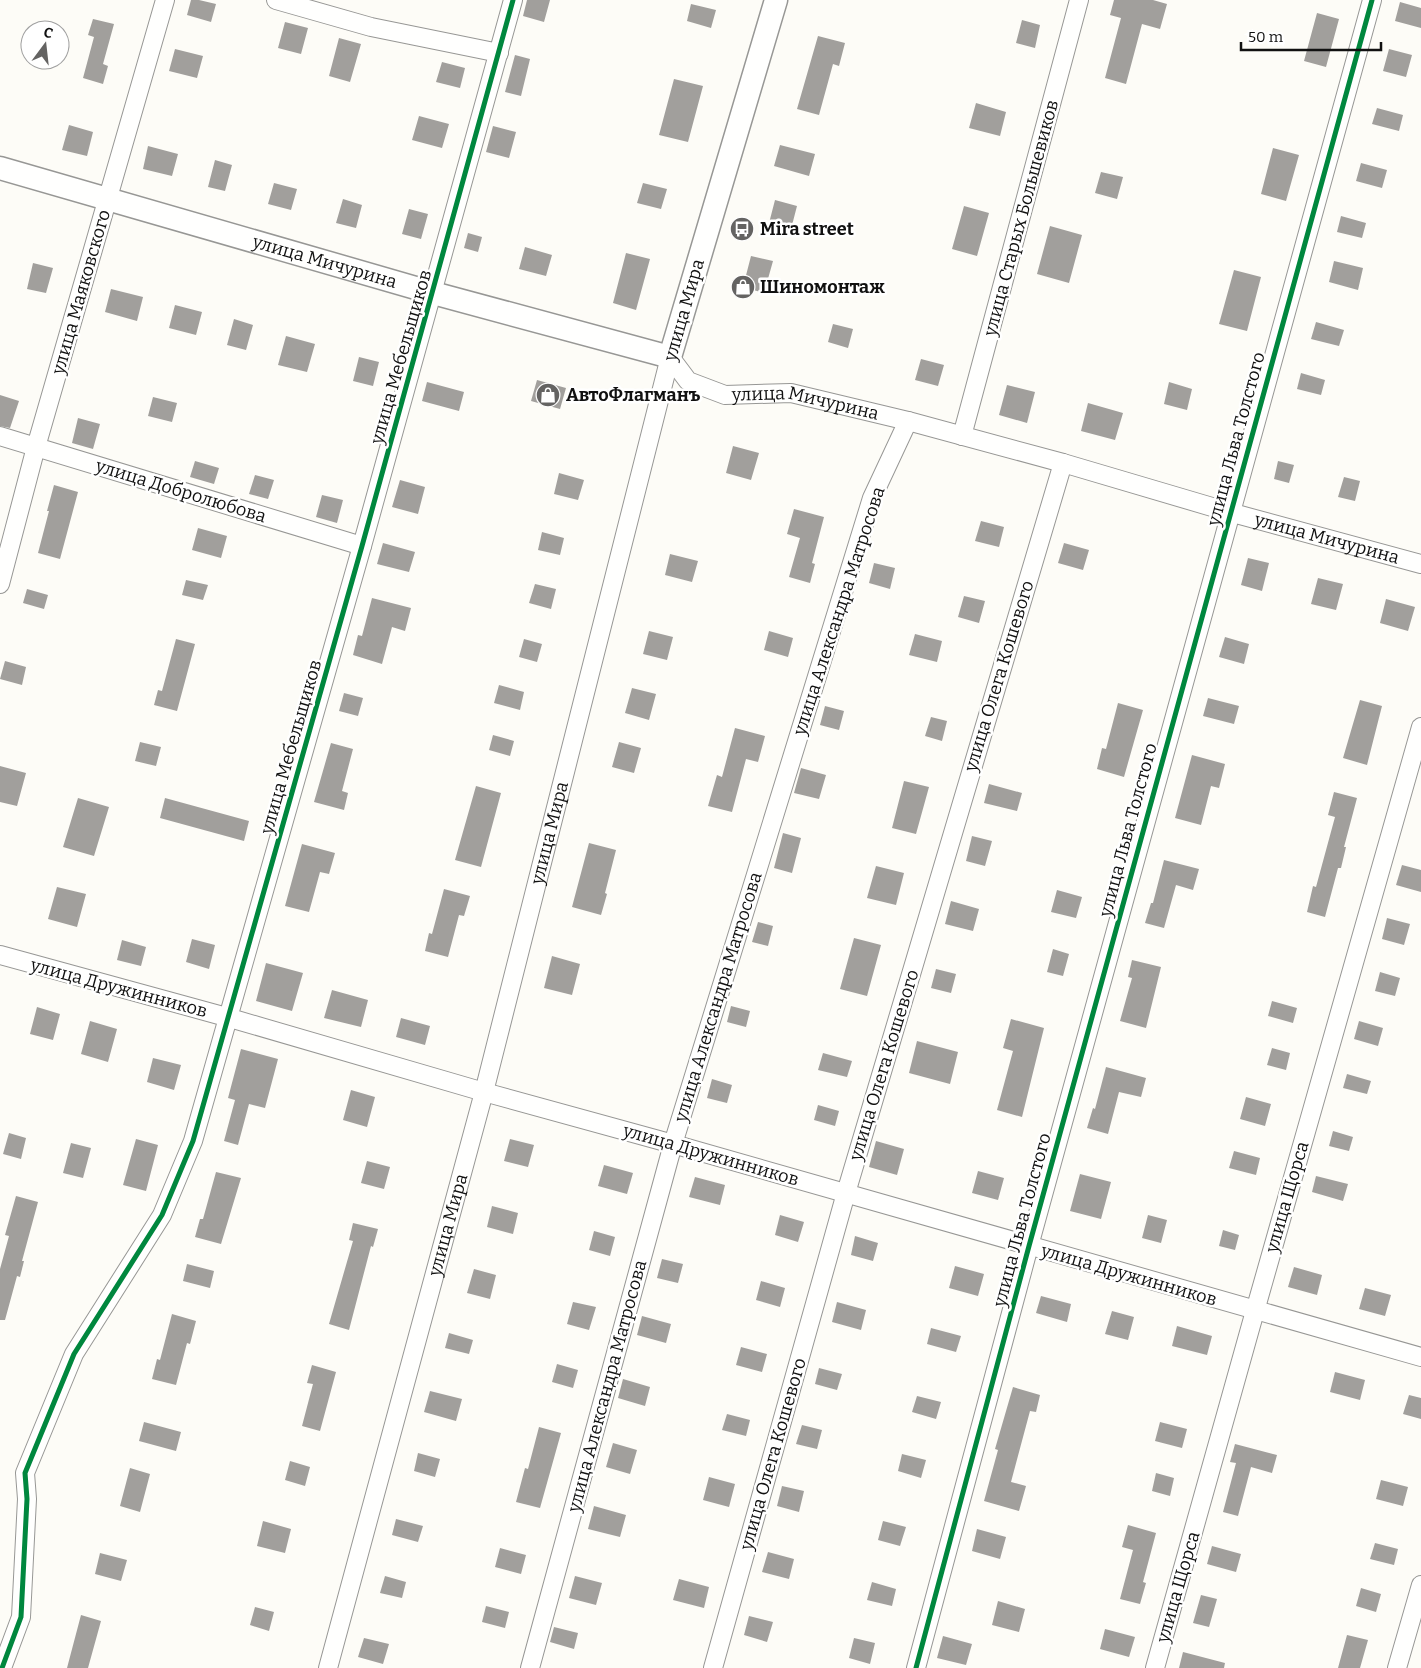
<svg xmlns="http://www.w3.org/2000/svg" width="1421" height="1668" font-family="Bitter,serif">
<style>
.building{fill:#a19f9c}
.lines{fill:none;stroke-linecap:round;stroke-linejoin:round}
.minor-casing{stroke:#979795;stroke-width:20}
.tertiary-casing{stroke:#979795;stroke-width:25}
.minor{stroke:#fffffe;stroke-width:18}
.tertiary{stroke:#fffffe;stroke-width:22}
.cycleway-casing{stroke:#fff;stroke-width:8}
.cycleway{stroke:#00873e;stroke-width:5}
.labels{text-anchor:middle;stroke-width:5;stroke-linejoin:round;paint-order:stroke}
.street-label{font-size:18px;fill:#111;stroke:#fff}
.poi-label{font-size:18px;font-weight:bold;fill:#111;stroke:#fff;text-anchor:start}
</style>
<rect width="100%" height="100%" fill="#fdfcf7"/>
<path class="building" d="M191,0h8l17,4 -5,18 -24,-7z
M527,0h23l-6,22 -21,-6z
M1114,0h39l14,4 -7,25 -18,-5 -16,60 -21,-6 16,-60 -11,-3z
M1400,2l21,6v20l-26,-7z
M691,4l25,6 -5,18 -24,-7z
M1317,13l22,6 -13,48 -22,-6z
M93,19l21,5 -11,40 5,2 -5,18 -20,-6 11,-41 -6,-2z
M1022,20l18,5 -5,23 -19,-5z
M285,22l23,6 -7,26 -23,-6z
M818,36l27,7 -6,23 -6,-2 -14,51 -22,-6z
M339,38l22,6 -11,38 -21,-6z
M175,49l28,7 -6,22 -28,-7z
M1389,49l23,6 -6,22 -23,-6z
M515,55l15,4 -9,37 -16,-4z
M442,62l23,6 -5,20 -24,-6z
M674,79l29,7 -15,56 -29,-7z
M976,103l30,9 -6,24 -31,-8z
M1377,108l26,7 -4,16 -27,-7z
M419,116l30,8 -7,24 -30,-8z
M69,125l24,7 -6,24 -25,-6z
M493,126l23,6 -7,26 -23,-6z
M780,145l35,9 -6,22 -35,-10z
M148,146l30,8 -6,22 -29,-7z
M1273,148l26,7 -13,46 -25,-7z
M215,160l17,5 -7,26 -17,-4z
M1361,163l26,7 -5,18 -26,-7z
M1101,172l22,5 -6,22 -22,-6z
M274,183l23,6 -6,21 -23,-6z
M643,183l24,6 -6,20 -24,-6z
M343,199l19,6 -6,23 -20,-5z
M775,200l22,6 -7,27 -22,-6z
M964,206l25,7 -12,43 -25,-7z
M409,209l19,5 -7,25 -19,-5z
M1341,216l25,7 -4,15 -25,-6z
M1050,226l32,9 -13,48 -32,-9z
M468,233l14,4 -4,15 -14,-4z
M525,247l27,8 -6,21 -27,-7z
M626,253l24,6 -14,51 -23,-7z
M751,256l22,5 -9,32 -21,-6z
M1334,261l29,7 -5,22 -29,-8z
M33,263l20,5 -7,25 -19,-4z
M1234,270l27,7 -14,54 -28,-7z
M111,289l32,8 -6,24 -32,-9z
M175,305l27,7 -6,23 -27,-7z
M234,319l19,6 -7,25 -19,-5z
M1316,322l28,8 -5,16 -28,-7z
M833,324l20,5 -5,19 -20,-6z
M286,336l29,8 -8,28 -29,-7z
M359,357l20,5 -6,24 -20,-5z
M921,359l23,6 -6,21 -23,-6z
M1301,373l24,7 -4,15 -24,-6z
M537,380l29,8 -6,21 -29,-8z
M427,382l37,10 -5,19 -37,-10z
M1169,382l23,7 -5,21 -23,-6z
M1007,385l28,7 -8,31 -28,-8z
M0,395l19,6 -9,27 -10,-2z
M153,397l24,6 -5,19 -24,-6z
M1088,403l35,10 -8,27 -34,-9z
M78,418l22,6 -7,25 -21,-6z
M733,446l26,7 -8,27 -25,-7z
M195,461l24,7 -5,16 -24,-7z
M1278,461l16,4 -5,18 -15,-4z
M559,473l25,7 -6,20 -24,-6z
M255,475l19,5 -6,19 -19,-5z
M1344,477l16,4 -5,20 -17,-4z
M400,480l25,7 -7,27 -26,-7z
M54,485l24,7 -18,67 -22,-6 11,-42h-2z
M322,495l21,5 -6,23 -21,-6z
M794,509l30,8 -12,46 3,1 -5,19 -21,-6 11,-39 -13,-4z
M981,521l23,6 -5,20 -24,-6z
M198,528l29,8 -6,22 -29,-8z
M542,532l22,6 -4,17 -22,-5z
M383,543l32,9 -6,20 -32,-8z
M1064,543l25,7 -6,20 -25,-7z
M670,554l28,7 -6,21 -27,-7z
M1248,558l21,5 -7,28 -21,-6z
M874,563l21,5 -5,21 -21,-6z
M1318,578l25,6 -7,26 -25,-6z
M186,580l22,5 -5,15 -21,-5z
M535,584l21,5 -5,20 -22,-6z
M27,589l21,6 -4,14 -21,-6z
M964,596l21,5 -6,22 -21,-6z
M372,598l39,10 -6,23 -13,-4 -10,37 -29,-9 5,-20 4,1z
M1386,599l29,8 -7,24 -28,-8z
M649,631l24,6 -6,23 -24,-6z
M769,631l24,7 -5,19 -24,-7z
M915,634l27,7 -5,21 -28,-7z
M1225,637l24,7 -5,20 -25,-7z
M176,639l19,5 -18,67 -23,-6 4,-15 4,1z
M524,639l18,5 -5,18 -18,-5z
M5,661l21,6 -4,18 -22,-6z
M499,685l25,7 -4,18 -26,-7z
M632,688l24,6 -7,26 -24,-7z
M344,693l19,5 -5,18 -19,-5z
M1208,698l31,8 -5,18 -31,-8z
M1360,700l22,6 -15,59 -24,-7z
M1118,703l25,7 -19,67 -27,-8 5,-21 4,1z
M825,706l19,5 -5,19 -19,-5z
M931,717l16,4 -5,20 -17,-5z
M735,728l30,8 -7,26 -12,-3 -14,53 -24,-6 9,-31 5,2z
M493,735l21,6 -4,15 -21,-6z
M140,742l21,5 -5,19 -21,-5z
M619,742l22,6 -7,25 -22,-6z
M331,743l22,6 -11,42 6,2 -4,17 -30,-8z
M1192,755l33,9 -6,24 -8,-2 -10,39 -26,-7z
M0,766l26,7 -9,33 -17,-4z
M801,768l25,7 -7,24 -25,-6z
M904,781l25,6 -13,47 -24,-6z
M989,784l33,9 -5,18 -33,-8z
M476,786l25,7 -20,74 -26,-7z
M1334,792l23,6 -13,49h2l-5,21h-3l-13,49 -18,-5 6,-26 3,1 19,-70 -7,-2z
M78,798l31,9 -15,49 -31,-9z
M165,798l84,23 -5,20 -84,-23z
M783,833l18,5 -9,35 -18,-5z
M972,836l20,5 -7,25 -19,-5z
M589,843l27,7 -11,43 2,1 -6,21 -29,-8z
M302,844l33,9 -6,21 -9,-2 -11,40 -24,-6z
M1164,860l35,9 -6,21 -17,-5 -12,43 -19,-5 6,-20h2z
M1402,865l19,5v22l-25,-7z
M876,866l28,7 -8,32 -29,-7z
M57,887l29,7 -9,33 -29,-8z
M444,889l26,7 -6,20 -5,-1 -11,42 -23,-6 4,-18 3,1z
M1057,890l25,7 -6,21 -25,-6z
M951,901l28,8 -6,22 -28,-7z
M1387,918l23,6 -6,21 -22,-6z
M758,922l15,4 -5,20 -16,-4z
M854,938l27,7 -14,51 -27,-7z
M192,939l23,6 -6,24 -23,-7z
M122,940l24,7 -5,19 -24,-6z
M1053,949l16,5 -6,22 -16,-4z
M552,956l28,8 -8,31 -28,-7z
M1132,960l29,7 -15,61 -26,-7 12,-43 -4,-1z
M266,963l37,10 -11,38 -36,-10z
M936,969l20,5 -5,19 -20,-5z
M1380,972l20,6 -5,18 -20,-5z
M332,990l36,10 -7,27 -37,-9z
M1272,1001l25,7 -4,15 -25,-7z
M731,1006l19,5 -4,16 -19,-5z
M37,1007l23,7 -7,26 -23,-6z
M401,1018l29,8 -5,19 -29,-8z
M1011,1019l33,9 -22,89 -25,-7 16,-59 -10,-3z
M90,1021l27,8 -9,33 -27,-8z
M1359,1021l24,7 -5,18 -24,-7z
M917,1041l41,11 -8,32 -41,-11z
M1272,1048l18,5 -4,17 -19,-5z
M241,1049l37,10 -13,49 -16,-4 -11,41 -14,-4 11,-41 -7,-2z
M823,1053l29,8 -5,16 -29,-7z
M153,1058l28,7 -7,25 -27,-8z
M1106,1067l40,11 -5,19 -22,-5 -11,42 -21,-6 6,-20 2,1z
M1347,1074l24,7 -4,13 -24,-6z
M712,1079l20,6 -5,18 -20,-5z
M351,1090l24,7 -8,30 -24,-7z
M1246,1097l25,7 -6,22 -25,-7z
M818,1105l21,6 -4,15 -21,-6z
M1333,1131l20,6 -4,14 -20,-5z
M9,1133l17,5 -5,21 -18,-5z
M136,1139l22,6 -12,46 -23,-6z
M510,1139l24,6 -6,22 -24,-6z
M876,1141l28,8 -7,26 -28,-8z
M71,1143l20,5 -8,30 -20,-5z
M1234,1151l26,7 -4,17 -27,-7z
M367,1161l23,6 -6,22 -23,-6z
M604,1165l29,8 -6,21 -29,-8z
M978,1171l26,7 -6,22 -26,-7z
M216,1172l25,6 -20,66 -26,-7 5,-18h3z
M1080,1174l31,8 -10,37 -31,-8z
M1316,1176l32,8 -5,17 -31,-9z
M695,1177l30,8 -5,20 -31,-8z
M16,1196l22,6 -16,59h2l-4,16 -3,-1 -12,44h-5v-51l9,-33 -4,-1z
M492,1206l26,7 -5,21 -26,-7z
M780,1215l24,7 -6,20 -23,-7z
M1148,1215l19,5 -6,23 -19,-5z
M353,1223l25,6 -5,18 -2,-1 -22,84 -20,-6 24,-83 -4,-1z
M1223,1230l16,5 -4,15 -16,-4z
M594,1231l21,6 -5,19 -21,-6z
M855,1236l23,7 -5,18 -22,-6z
M662,1259l21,5 -5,19 -21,-5z
M187,1264l27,7 -4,17 -27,-7z
M955,1266l29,8 -6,22 -29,-8z
M1294,1267l28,8 -5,20 -29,-8z
M474,1269l22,6 -6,24 -23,-6z
M761,1281l24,7 -5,19 -24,-7z
M1365,1288l26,7 -6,21 -26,-7z
M1041,1296l30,8 -4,18 -31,-9z
M573,1302l23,5 -7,23 -22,-6z
M837,1302l29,8 -5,20 -29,-8z
M1112,1311l22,6 -6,23 -23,-6z
M172,1314l24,7 -6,23 -3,-1 -11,42 -24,-6 5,-20 3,1z
M642,1316l29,8 -5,19 -29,-8z
M1177,1326l35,10 -5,19 -35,-9z
M931,1328l30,8 -5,16 -29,-8z
M449,1333l24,7 -4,14 -24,-6z
M741,1347l26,7 -5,18 -26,-7z
M557,1364l21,6 -5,18 -21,-6z
M312,1365l24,7 -16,59 -18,-5 11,-42 -6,-1z
M819,1368l23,6 -5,16 -22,-6z
M1335,1372l30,8 -5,20 -30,-8z
M623,1379l27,8 -5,19 -27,-8z
M1013,1387l27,8 -4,17 -6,-1 -19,71 15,4 -7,25 -35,-10 14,-51 -3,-1z
M430,1391l32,8 -6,22 -32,-9z
M1409,1395l12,3v21l-18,-5z
M917,1396l24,6 -5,17 -24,-7z
M727,1414l23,6 -4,16 -24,-6z
M144,1422l37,10 -5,19 -37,-10z
M1160,1422l27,7 -5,19 -27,-7z
M802,1425l20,5 -5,19 -21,-5z
M539,1427l22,6 -21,75 -24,-6 9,-34 3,1z
M613,1443l24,7 -7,24 -24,-7z
M1235,1444l42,11 -5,18 -21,-6 -13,49 -15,-4 13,-49 -6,-1z
M418,1453l22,6 -5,18 -21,-6z
M902,1454l24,6 -5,18 -23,-7z
M290,1461l20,6 -5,19 -20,-6z
M130,1468l20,6 -10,38 -20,-6z
M1156,1473l18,5 -4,18 -18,-5z
M709,1477l26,7 -6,23 -26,-7z
M1381,1480l27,7 -5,19 -27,-7z
M782,1486l22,5 -5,21 -22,-6z
M594,1506l32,9 -6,22 -32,-8z
M396,1519l27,7 -5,16 -26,-7z
M263,1521l28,8 -6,24 -28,-7z
M883,1521l23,6 -6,19 -22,-6z
M1128,1525l28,8 -13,49 3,1 -6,21 -20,-5 13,-49 -11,-3z
M977,1529l29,8 -6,22 -28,-8z
M1375,1543l23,6 -4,16 -24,-6z
M1212,1546l29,8 -5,18 -29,-8z
M500,1548l26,7 -5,19 -26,-7z
M768,1552l26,7 -5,20 -27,-7z
M100,1553l27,7 -6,21 -26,-7z
M385,1576l21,6 -4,16 -22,-5z
M575,1576l27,7 -6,22 -27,-7z
M679,1579l30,8 -5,21 -31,-8z
M872,1582l24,7 -4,17 -25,-6z
M1361,1588l20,6 -5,18 -20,-6z
M1201,1595l16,4 -8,28 -16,-4z
M998,1601l27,8 -6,23 -27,-7z
M486,1606l23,6 -4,16 -23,-6z
M255,1607l19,5 -5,19 -19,-6z
M81,1615l20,6 -13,47h-21z
M749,1616l24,6 -6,20 -23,-7z
M554,1627l24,6 -4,16 -24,-7z
M1105,1629l30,8 -6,20 -29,-8z
M1347,1635l21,5 -8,28h-22z
M943,1636l29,8 -6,21 -29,-7z
M364,1638l25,6 -6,20 -25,-7z
M854,1638l21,5 -5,21 -21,-6z
M1183,1652l42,11 -1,5h-45z"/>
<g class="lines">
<g class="minor-casing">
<g id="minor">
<path d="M276,0l95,27 128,26"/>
<path id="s1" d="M670,357l18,24 37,14 66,-2 117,28 155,42 166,49 192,52"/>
<path d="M0,436l362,110"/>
<path d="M962,436l117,-436"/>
<path d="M0,584l36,-137 129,-447"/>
<path d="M0,955l230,63 254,74 189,52 748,213"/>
<path d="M2,1668l19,-51 6,-118 -2,-26 49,-119 88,-139 31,-74 169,-595 151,-546"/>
<path id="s2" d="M328,1668l156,-576 186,-735"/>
<path d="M530,1668l143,-524 199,-646 36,-77"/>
<path d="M713,1668l133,-475 217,-730"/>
<path d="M916,1668l113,-422 343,-1246"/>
<path d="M1155,1668l100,-357 166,-584"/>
<path d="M1397,1668l24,-83"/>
</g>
</g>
<g class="tertiary-casing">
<g id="tertiary">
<path id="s3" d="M0,168l433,125 237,64 106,-357"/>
</g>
</g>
<use href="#minor" class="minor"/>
<use href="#tertiary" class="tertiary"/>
<g class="cycleway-casing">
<path id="cycleway" d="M2,1668l19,-51 6,-118 -2,-26 49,-119 88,-139 31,-74 169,-595 151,-546
M916,1668l113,-422 343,-1246"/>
</g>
<use href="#cycleway" class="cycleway"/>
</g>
<defs>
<g id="bus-disc" transform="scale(1.25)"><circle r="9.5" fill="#646362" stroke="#fff"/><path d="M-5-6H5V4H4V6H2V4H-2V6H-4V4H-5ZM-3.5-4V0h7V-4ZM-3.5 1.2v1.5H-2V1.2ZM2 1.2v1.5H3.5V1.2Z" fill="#fff"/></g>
<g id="shop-disc" transform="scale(1.25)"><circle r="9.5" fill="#646362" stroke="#fff"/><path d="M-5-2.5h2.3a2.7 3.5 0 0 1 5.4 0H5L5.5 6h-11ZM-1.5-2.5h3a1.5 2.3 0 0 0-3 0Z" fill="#fff"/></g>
</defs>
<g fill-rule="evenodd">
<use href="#bus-disc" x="742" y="229"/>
<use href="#shop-disc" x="743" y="287"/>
<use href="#shop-disc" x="548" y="395"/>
</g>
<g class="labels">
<g class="street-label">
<text transform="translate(1021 218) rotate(-75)" y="6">улица Старых Большевиков</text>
<text dy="6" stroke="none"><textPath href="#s3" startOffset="338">улица Мичурина</textPath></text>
<text transform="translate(81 292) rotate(-74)" y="6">улица Маяковского</text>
<text transform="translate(684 310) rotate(-74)" y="6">улица Мира</text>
<text transform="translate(401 357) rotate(-74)" y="6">улица Мебельщиков</text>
<text dy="6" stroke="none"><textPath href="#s1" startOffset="151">улица Мичурина</textPath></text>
<text transform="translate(1236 439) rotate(-75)" y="6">улица Льва Толстого</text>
<text transform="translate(181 491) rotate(17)" y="6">улица Добролюбова</text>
<text dy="6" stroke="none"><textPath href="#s1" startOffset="691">улица Мичурина</textPath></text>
<text transform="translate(839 611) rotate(-72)" y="6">улица Александра Матросова</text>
<text transform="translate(999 676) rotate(-73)" y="6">улица Олега Кошевого</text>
<text transform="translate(291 747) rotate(-74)" y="6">улица Мебельщиков</text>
<text transform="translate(1128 830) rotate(-75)" y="6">улица Льва Толстого</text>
<text dy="6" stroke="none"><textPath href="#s2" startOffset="864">улица Мира</textPath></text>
<text transform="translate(119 988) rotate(15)" y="6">улица Дружинников</text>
<text transform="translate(718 997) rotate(-73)" y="6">улица Александра Матросова</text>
<text transform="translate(884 1065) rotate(-73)" y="6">улица Олега Кошевого</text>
<text transform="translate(711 1155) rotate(16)" y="6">улица Дружинников</text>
<text transform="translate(1287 1197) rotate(-74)" y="6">улица Щорса</text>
<text transform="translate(1022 1220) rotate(-75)" y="6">улица Льва Толстого</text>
<text dy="6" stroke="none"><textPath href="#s2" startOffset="459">улица Мира</textPath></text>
<text transform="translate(1129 1275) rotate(16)" y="6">улица Дружинников</text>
<text transform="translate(607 1386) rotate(-75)" y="6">улица Александра Матросова</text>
<text transform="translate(773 1454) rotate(-74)" y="6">улица Олега Кошевого</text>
<text transform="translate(1178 1587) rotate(-74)" y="6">улица Щорса</text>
</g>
<g class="poi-label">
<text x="760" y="235">Mira street</text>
<text x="760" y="293">Шиномонтаж</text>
<text x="566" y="401">АвтоФлагманъ</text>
</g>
</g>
<g transform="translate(45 45) rotate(15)"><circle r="24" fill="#ffffff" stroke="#a0a0a0"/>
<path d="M0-4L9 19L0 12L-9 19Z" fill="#646362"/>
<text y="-8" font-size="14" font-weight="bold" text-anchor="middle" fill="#111111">С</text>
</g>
<path d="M1241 42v8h140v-8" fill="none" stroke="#111111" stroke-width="2.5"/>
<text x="1248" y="42" font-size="15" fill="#111111" stroke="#ffffff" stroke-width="4" paint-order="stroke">50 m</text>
</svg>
